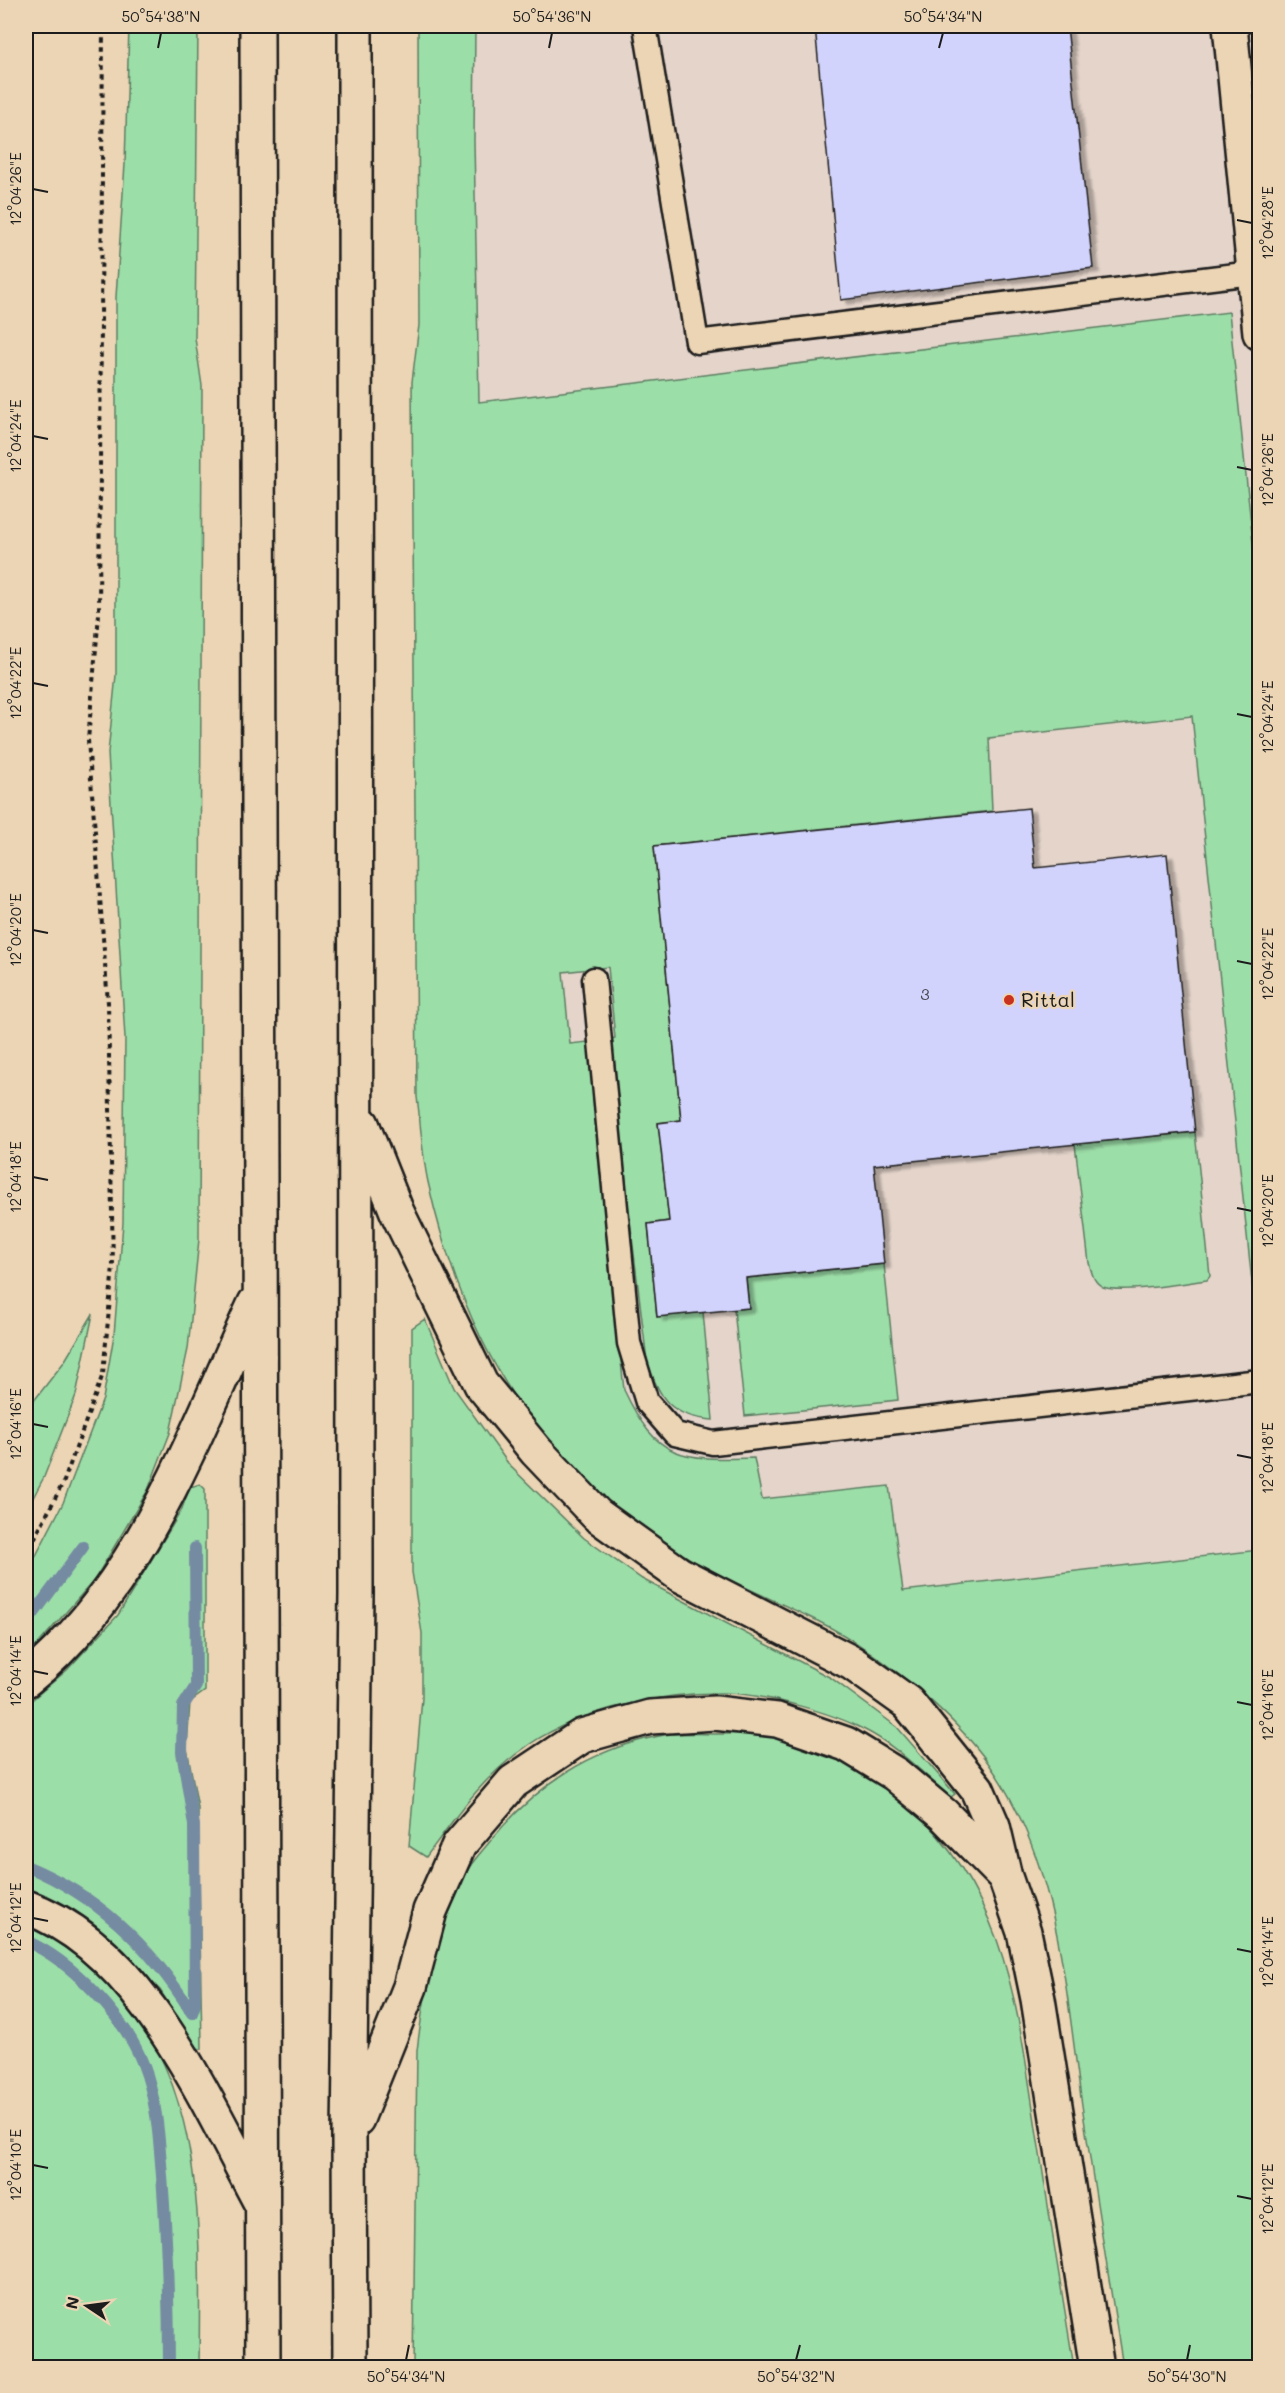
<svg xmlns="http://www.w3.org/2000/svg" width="1285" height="2393" font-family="Mali,sans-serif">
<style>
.built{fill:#e4d4ca}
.green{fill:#9cdea8;stroke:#5c7d62;stroke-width:1.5}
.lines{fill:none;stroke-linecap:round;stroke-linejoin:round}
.stream{stroke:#748ba1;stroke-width:12}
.building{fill:#d2d3fc;stroke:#1c1c1c;stroke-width:1.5;filter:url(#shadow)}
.service-casing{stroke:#1c1c1c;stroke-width:27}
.minor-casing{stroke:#1c1c1c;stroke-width:38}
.motorway-casing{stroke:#1c1c1c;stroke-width:38}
.path{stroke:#1c1c1c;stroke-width:4;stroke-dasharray:4.5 4.5;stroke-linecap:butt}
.service{stroke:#ecd5b5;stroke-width:22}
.minor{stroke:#ecd5b5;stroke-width:33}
.motorway{stroke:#ecd5b5;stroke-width:33}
.ticks{fill:none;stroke:#1c1c1c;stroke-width:2}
.poi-dot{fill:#c8321e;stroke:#ecd5b5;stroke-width:2}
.labels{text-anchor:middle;stroke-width:4.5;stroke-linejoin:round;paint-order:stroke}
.number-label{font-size:16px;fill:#4a4a54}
.poi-label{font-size:20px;fill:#1c1c1c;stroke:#ecd5b5;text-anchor:start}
.neatline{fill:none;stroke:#1c1c1c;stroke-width:2}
.ticks-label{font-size:15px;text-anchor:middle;fill:#1c1c1c}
</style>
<defs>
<filter id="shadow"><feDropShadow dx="6" dy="4" stdDeviation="1.5" flood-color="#0004"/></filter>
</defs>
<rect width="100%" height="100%" fill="#ecd5b5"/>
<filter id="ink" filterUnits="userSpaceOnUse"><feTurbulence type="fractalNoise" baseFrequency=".0167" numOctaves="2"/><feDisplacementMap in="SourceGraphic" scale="12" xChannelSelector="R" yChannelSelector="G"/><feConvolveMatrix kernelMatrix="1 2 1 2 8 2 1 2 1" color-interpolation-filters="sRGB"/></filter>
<g filter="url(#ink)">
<path class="built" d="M475,26h784v1524l-356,41 -142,-92 -138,-49 -134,-337 -15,-972z"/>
<path class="green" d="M129,26h69l-3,312 7,48 -3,853 -11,110 -18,84 -22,57 -53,89 -69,79v-83l37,-72 40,-104 11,-64 9,-112 2,-185 -17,-285 8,-78v-378l9,-133z
M418,26h57l-1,115 5,261 750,-90 31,299 -1,710 -2,-1 -3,-19 -62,-585 -203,22 3,73 -338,35 27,274 -23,3 11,98 -21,3 9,93 46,-5 10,108c-43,-3 -54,-22 -66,-59l-39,-321 7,-2 -7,-71 -45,5 7,72 18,-2 36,348c33,70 57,70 130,68l8,41 127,-13 14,105 356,-41v817h-136c-14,-89 -29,-179 -42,-269 -16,-113 -23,-237 -92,-334 -30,-42 -82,-87 -125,-116 -45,-31 -98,-49 -146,-74 -166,-85 -250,-213 -290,-392 -6,-27 -7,-57 -11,-85l-5,-715 7,-57z
M1195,1132l15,144 -3,4c-23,3 -85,14 -104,7 -10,-5 -11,-14 -14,-24l-14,-119z
M884,1264l14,136 -153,16 -11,-107 15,-2 -3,-29z
M93,1314l-17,81 -32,82 -18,34v-100l38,-49z
M425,1319l29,69 56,78 74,72 58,41 189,99 66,49 58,67 -4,3c-27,-22 -54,-51 -86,-67 -34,-18 -101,-36 -140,-37 -62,-1 -143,16 -195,51 -46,31 -72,69 -104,113l-17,-11 13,-148v-65l-10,-61v-244z
M200,1484l5,5v202l-15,11 -3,46 11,60 4,241 -6,-1 -36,-58 -67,-65 -67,-38v-182l41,-35 51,-55 63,-104 9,-24z
M719,1734c17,0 37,-2 54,2 109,25 186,100 224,204 22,62 30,130 40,195 12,77 24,155 37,232l-661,1 4,-317c7,-63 21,-127 52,-183 6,-10 16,-20 23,-29 45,-54 97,-89 167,-103 19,-4 40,-2 60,-2z
M26,1925c182,91 175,266 173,442h-173z"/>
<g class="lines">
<path class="stream" d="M26,1624l57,-77
M26,1866c71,29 126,82 166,147
M26,1941c46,20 99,76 117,123 14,35 16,75 19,112 5,64 7,127 7,192
M192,2013l3,-9 -1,-179 -12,-73 1,-46 13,-20 -1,-138"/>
</g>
<path class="building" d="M815,26h252l26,242 -252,32z
M1029,808l6,60 132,-14 28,278 -321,33 10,99 -138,14 3,30 -92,9 -9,-93 21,-3 -11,-98 23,-3 -27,-274z"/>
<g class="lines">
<g class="service-casing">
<path id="service" d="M645,26l52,316 563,-70
M594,979l35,364 18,59 28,32 38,9 547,-62"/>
</g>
<g class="minor-casing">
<path id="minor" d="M1230,26l30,307"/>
</g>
<g class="motorway-casing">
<path id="motorway" d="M257,26l6,2342
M362,1124l35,88 84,172 55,67 61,64 82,59 173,89 56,40 69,86 16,37 12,51 19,55 14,67 59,369
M26,1680c116,-94 168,-246 229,-377
M26,1907c116,40 181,197 236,298
M357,2119l53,-132 20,-76 29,-66 54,-63 69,-46 68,-19 65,-4 62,7 69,24 49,30 49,41 61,62
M350,2368l-1,-231 7,-543 -1,-1568"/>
</g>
<path class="path" d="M26,1555l38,-74 39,-107 10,-108 -5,-263 -20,-263 11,-126 4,-588"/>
<use href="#service" class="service"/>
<use href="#minor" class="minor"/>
<use href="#motorway" class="motorway"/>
</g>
</g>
<path class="ticks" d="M158,48l3,-15M549,48l3,-15M939,48l4,-15M33,189l15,3M1237,220l15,3M33,436l15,3M1237,467l15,3M33,683l15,3M1237,714l15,3M33,930l15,3M1237,961l15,3M33,1177l15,3M1237,1208l15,3M33,1424l15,3M1237,1455l15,3M33,1671l15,3M1237,1702l15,3M33,1918l15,3M1237,1949l15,3M33,2165l15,3M1237,2196l15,3M406,2360l3,-15M796,2360l4,-15M1187,2360l3,-15"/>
<circle class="poi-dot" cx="1009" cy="1000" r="6"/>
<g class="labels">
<g class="number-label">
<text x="925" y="1000">3</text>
</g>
<g class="poi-label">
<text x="1021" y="1007">Rittal</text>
</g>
</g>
<rect width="1285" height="2393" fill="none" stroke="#ecd5b5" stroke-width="66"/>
<g transform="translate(87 2306) rotate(283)" stroke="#ecd5b5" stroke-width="4.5" paint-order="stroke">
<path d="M0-4.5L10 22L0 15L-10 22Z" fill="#1c1c1c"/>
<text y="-9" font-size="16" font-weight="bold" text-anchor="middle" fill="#1c1c1c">N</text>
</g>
<rect x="33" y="33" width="1219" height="2327" class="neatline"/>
<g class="ticks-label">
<text x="161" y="22">50°54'38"N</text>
<text x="552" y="22">50°54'36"N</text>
<text x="943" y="22">50°54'34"N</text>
<text transform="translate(16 189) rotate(-90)" y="5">12°04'26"E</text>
<text transform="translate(1268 223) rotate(-90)" y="5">12°04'28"E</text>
<text transform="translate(16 436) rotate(-90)" y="5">12°04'24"E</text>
<text transform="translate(1268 470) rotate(-90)" y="5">12°04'26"E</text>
<text transform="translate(16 683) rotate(-90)" y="5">12°04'22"E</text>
<text transform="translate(1268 717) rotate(-90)" y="5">12°04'24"E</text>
<text transform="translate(16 930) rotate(-90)" y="5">12°04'20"E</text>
<text transform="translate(1268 964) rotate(-90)" y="5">12°04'22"E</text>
<text transform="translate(16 1177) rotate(-90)" y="5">12°04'18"E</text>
<text transform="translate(1268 1211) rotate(-90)" y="5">12°04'20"E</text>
<text transform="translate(16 1424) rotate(-90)" y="5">12°04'16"E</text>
<text transform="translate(1268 1458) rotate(-90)" y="5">12°04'18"E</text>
<text transform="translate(16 1671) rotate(-90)" y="5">12°04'14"E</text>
<text transform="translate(1268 1705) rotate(-90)" y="5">12°04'16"E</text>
<text transform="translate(16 1918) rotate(-90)" y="5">12°04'12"E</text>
<text transform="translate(1268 1952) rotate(-90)" y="5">12°04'14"E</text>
<text transform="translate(16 2165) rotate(-90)" y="5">12°04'10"E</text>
<text transform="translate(1268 2199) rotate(-90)" y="5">12°04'12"E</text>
<text x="406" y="2382">50°54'34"N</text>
<text x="796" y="2382">50°54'32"N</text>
<text x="1187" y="2382">50°54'30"N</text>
</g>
</svg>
